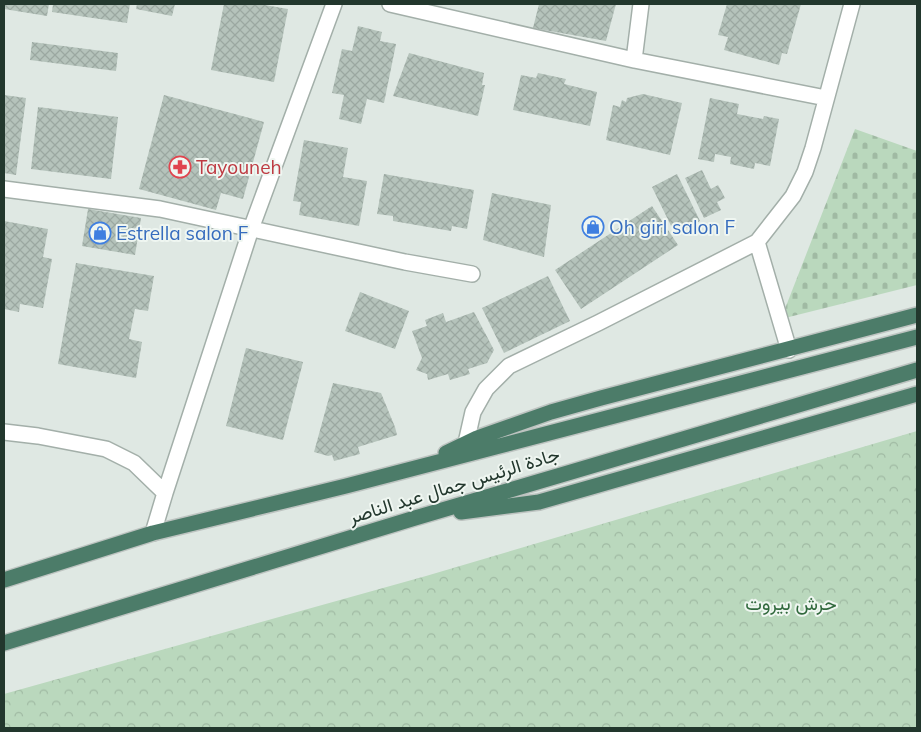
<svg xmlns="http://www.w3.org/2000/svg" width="921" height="732" font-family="Mulish,Vazirmatn,sans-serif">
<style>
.forest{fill:url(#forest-crowns)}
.cemetery{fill:url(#cemetery-stones)}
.building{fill:url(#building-cross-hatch)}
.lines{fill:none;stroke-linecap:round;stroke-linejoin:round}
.minor-casing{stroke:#a3afa9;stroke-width:18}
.trunk-casing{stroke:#bdc3c0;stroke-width:18}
.minor{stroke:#fff;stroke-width:15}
.trunk{stroke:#4c7c69;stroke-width:15}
.labels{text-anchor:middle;stroke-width:4;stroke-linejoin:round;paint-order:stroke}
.health-label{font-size:19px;fill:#be3a42;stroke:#eff6f1;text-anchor:start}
.shop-label{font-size:19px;fill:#366cbe;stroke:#eff6f1;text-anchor:start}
.street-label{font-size:19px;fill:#22372d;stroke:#eff6f1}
.park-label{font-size:19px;fill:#31693d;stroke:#eff6f1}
</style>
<defs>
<pattern id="forest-crowns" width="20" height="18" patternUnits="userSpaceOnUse" patternTransform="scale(1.25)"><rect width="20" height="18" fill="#bad8bd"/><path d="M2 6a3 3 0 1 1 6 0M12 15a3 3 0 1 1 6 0" fill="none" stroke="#a0baa3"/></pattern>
<pattern id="cemetery-stones" width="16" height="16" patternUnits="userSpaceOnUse" patternTransform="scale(1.25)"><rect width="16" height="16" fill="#bad8bd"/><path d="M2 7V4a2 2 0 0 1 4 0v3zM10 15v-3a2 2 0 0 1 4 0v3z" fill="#a0baa3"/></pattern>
<pattern id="building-cross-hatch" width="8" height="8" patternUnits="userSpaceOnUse" patternTransform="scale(1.25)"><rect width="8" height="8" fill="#b5c3bb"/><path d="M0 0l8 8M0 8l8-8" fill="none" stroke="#9ba8a1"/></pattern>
</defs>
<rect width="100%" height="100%" fill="#dfe8e3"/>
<path class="forest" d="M917,431v297h-913v-34l422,-118z"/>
<path class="cemetery" d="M855,129l62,22v134l-136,34z"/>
<path class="building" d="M4,4h45l-2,12 -43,-7z
M53,4h77l-3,19 -75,-11z
M137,4h38l-3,12 -36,-7z
M224,4h35l29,5 -14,73 -63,-12z
M539,4h77l-10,37 -73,-13z
M727,4h74l-14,50 -5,-1 -3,12 -55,-15 4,-13 -10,-2z
M358,26l24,6 -2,9 16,3 -12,59 -17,-4 -6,25 -22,-5 5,-24 -12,-2 10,-44 10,2z
M32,42l86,11 -2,18 -86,-11z
M409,53l75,20 -2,12h3l-7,31 -85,-20z
M538,73l28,6 -2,5 33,8 -7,34 -77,-16 8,-35 15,3z
M643,94l39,9 -12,52 -64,-15 7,-35 7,2 2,-7 4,2 1,-4z
M4,95l22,3 -10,77 -12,-2z
M164,95l100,27 -21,77 -22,-6 -5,17 -77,-21z
M710,98l29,6 -2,10 26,5 1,-3 15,3 -9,47 -15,-3 -1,6 -24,-5 1,-7 -16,-3 -1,8 -16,-3z
M38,107l80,10 -7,62 -80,-10z
M304,140l44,8 -5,29 24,4 -8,45 -60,-11 2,-13 -8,-1z
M702,170l9,19 7,-4 7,13 -8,4 4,8 -17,8 -19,-40z
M384,174l90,16 -7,39 -15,-3 -1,5 -58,-10v-5l-16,-2z
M677,174l23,47 -25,13 -23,-47z
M492,193l59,12 -7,52 -61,-17z
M652,206l26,39 -97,64 -26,-39z
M88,209l53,9 -6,37 -53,-9z
M4,221l44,8 -5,28 9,2 -9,49 -23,-4 -1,8 -15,-3z
M76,263l78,13 -6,35 -13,-2 -6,30 13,3 -6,36 -78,-14z
M548,276l22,45 -66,32 -22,-45z
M360,292l49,19 -14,38 -50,-18z
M474,312l20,38 -7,13 -19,6 2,5 -20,6 -2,-6 -20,6 -1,-6 -11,-4 6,-12 -10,-27 15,-5 -2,-6 18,-7 3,9z
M246,348l57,14 -20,78 -57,-14z
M333,383l48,10 14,34 2,8 -39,12 2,7 -26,7 -2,-6 -4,1 -14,-4z"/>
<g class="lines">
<g class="minor-casing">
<path id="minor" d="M390,4l244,56 192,38
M634,60l7,-56
M4,189l156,20 245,53 67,12
M757,242l32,108
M4,432l34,4 68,13 28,14 31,30
M466,443l7,-31 13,-23 23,-23 89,-43 159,-81 36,-46 12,-24 8,-24 39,-144
M153,533l12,-40 86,-264 83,-225"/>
</g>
<g class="trunk-casing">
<path id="trunk" d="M446,453l31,-15 74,-26 50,-14 316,-83
M461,512l78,-10 378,-108
M4,580l149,-47 193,-47 571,-149
M4,643l411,-125 502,-148"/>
</g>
<use href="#minor" class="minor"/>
<use href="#trunk" class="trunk"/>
</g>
<defs>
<g id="pharmacy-ring" transform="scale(1.125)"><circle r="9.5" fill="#eff6f1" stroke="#e0444e" stroke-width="1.5"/><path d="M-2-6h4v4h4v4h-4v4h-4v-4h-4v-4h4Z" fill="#e0444e"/></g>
<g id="shop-ring" transform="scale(1.125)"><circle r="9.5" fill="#eff6f1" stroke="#3f7fe0" stroke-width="1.5"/><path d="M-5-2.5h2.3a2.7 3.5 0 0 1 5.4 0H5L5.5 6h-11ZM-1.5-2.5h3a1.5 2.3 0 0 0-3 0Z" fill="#3f7fe0"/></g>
</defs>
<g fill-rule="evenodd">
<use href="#pharmacy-ring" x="180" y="167"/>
<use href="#shop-ring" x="593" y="227"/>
<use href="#shop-ring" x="100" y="233"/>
</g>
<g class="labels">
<g class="health-label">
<text x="196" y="174">Tayouneh</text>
</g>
<g class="shop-label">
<text x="609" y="234">Oh girl salon F</text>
<text x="116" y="240">Estrella salon F</text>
</g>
<g class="street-label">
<text transform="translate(454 485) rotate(-17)" y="7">جادة الرئيس جمال عبد الناصر</text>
</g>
<g class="park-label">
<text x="791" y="610">حرش بيروت</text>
</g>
</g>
<rect width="921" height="732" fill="none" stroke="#22372d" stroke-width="10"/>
</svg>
